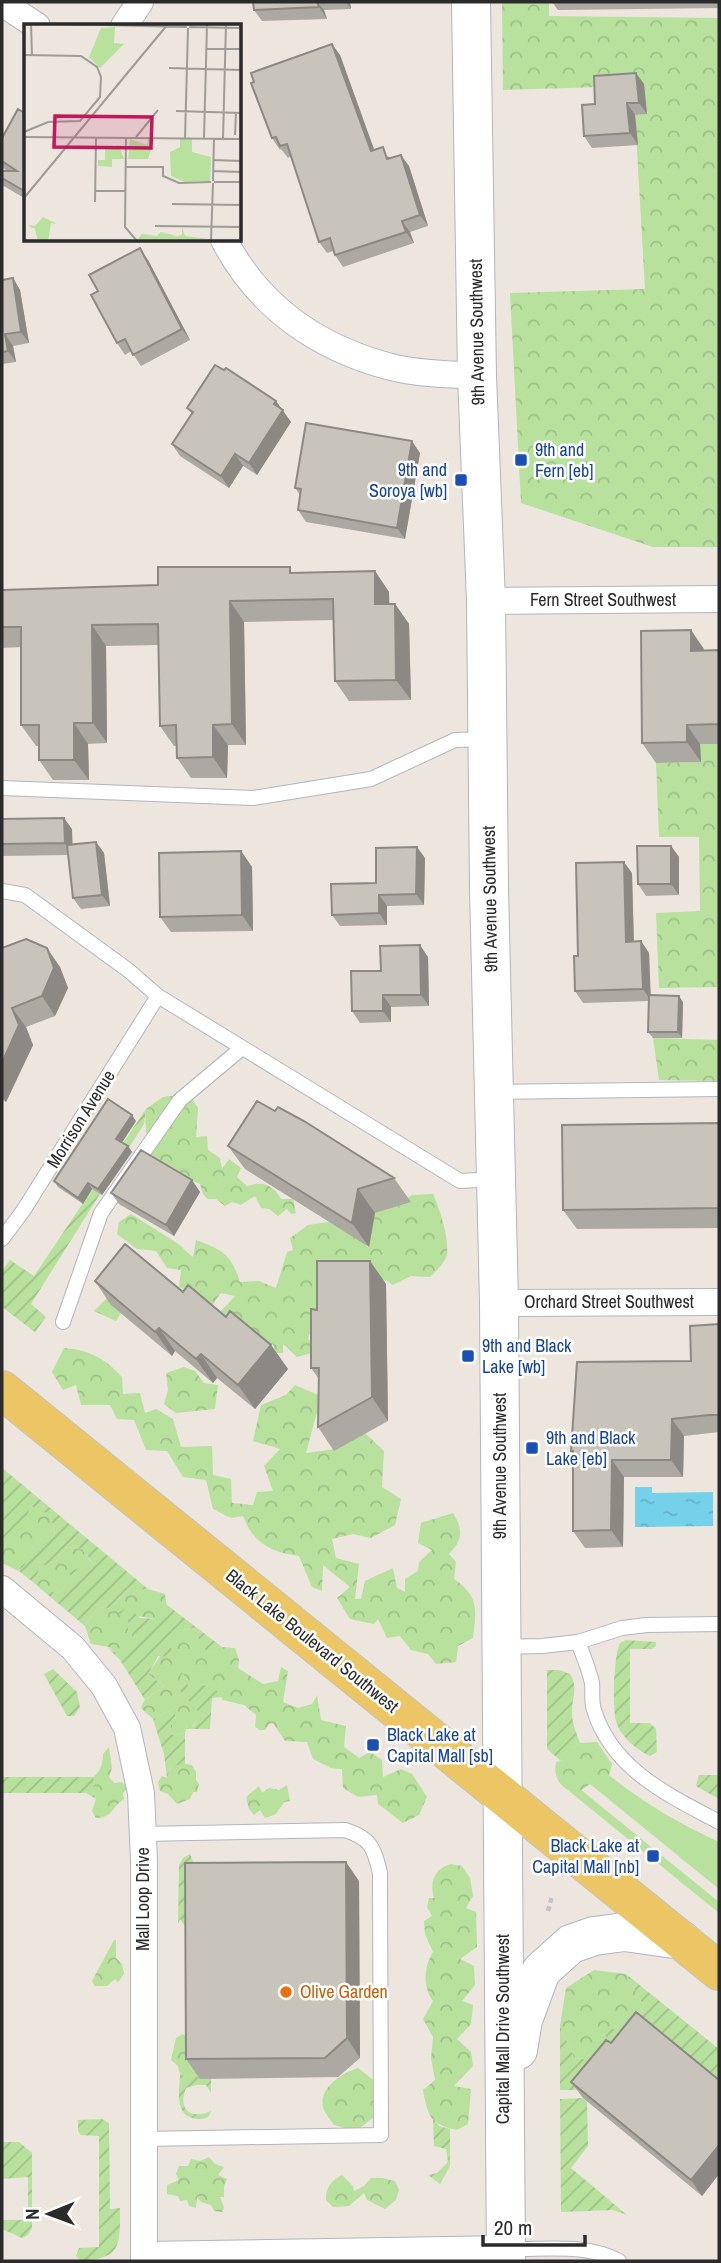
<svg xmlns="http://www.w3.org/2000/svg" width="721" height="2263" font-family="'Archivo Narrow',sans-serif">
<style>
.grass{fill:#b7e19d}
.forest{fill:url(#forest-crowns)}
.garden{fill:url(#garden-furrows)}
.water{fill:url(#water-ripples)}
.lines{fill:none;stroke-linecap:round;stroke-linejoin:round}
.lane-casing{stroke:#b1b5be;stroke-width:16}
.street-casing{stroke:#b1b5be;stroke-width:28}
.secondary-casing{stroke:#b1b5be;stroke-width:40}
.primary-casing{stroke:#c4c4c4;stroke-width:40}
.path{stroke:#c4c4c4;stroke-width:4.5;stroke-dasharray:5 3.5;stroke-linecap:butt}
.lane{stroke:#fff;stroke-width:14}
.street{stroke:#fff;stroke-width:26}
.secondary{stroke:#fff;stroke-width:38}
.primary{stroke:#ecc664;stroke-width:38}
.wall{fill:#aca9a2}
.shaded-wall{fill:#8c8984}
.building{fill:#c8c4bc;stroke:#8c8984;stroke-width:2}
.transit-dot{fill:#1a4fb4;stroke:#fff;stroke-width:2.5}
.food-dot{fill:#e8710a;stroke:#fff;stroke-width:2.5}
.labels{text-anchor:middle;stroke-width:5;stroke-linejoin:round;paint-order:stroke}
.street-label{font-size:18px;fill:#2b2b2b;stroke:#fff}
.transit-label{font-size:18px;fill:#164399;stroke:#fff;text-anchor:start}
.food-label{font-size:18px;fill:#c56008;stroke:#fff;text-anchor:start}
.inset-road{fill:none;stroke:#9f9b96;stroke-width:2}
.view{fill:#c2185b;fill-opacity:0.15;stroke:#c2185b;stroke-width:3.5}
.inset-edge{fill:none;stroke:#2b2b2b;stroke-width:3.5}
</style>
<defs>
<pattern id="forest-crowns" width="20" height="18" patternUnits="userSpaceOnUse" patternTransform="scale(1.75)"><rect width="20" height="18" fill="#b7e19d"/><path d="M2 6a3 3 0 1 1 6 0M12 15a3 3 0 1 1 6 0" fill="none" stroke="#9ec187"/></pattern>
<pattern id="garden-furrows" width="10" height="10" patternUnits="userSpaceOnUse" patternTransform="scale(1.75)"><rect width="10" height="10" fill="#b7e19d"/><path d="M-1 1l2-2M0 10L10 0M9 11l2-2" fill="none" stroke="#9ec187"/></pattern>
<pattern id="water-ripples" width="26" height="14" patternUnits="userSpaceOnUse" patternTransform="scale(1.75)"><rect width="26" height="14" fill="#75d0ea"/><path d="M2 4q2-2 4 0t4 0M15 11q2-2 4 0t4 0" fill="none" stroke="#65b3c9"/></pattern>
</defs>
<rect width="100%" height="100%" fill="#ece6de"/>
<path class="grass" d="M609,1775c34,28 71,49 110,67v47l-129,-105 18,-5z
M581,1790l138,112v11l-150,-122 7,3z"/>
<path class="forest" d="M502,2h47v14l170,2v529h-66l-132,-44 -11,-210 135,-4 -10,-174 12,-1 -45,-27 -99,3z
M700,744h19v243l-60,1 -3,-75 44,-2 -1,-74h-40l-3,-74 44,-1z
M653,1038l66,2v41l-60,-1z
M178,1095l13,2 7,11 -2,29 11,-1 1,14 12,8 2,11 7,-10 12,9 -4,9 10,9c16,-5 25,-2 34,13h12l3,14 -5,1 -4,-5 -9,7 -9,-7 -8,-1 -6,-12 -14,9 -9,-3 -7,4 -9,-7h-8l-5,-5 -3,-10c-22,-8 -40,-18 -55,-37 3,-14 -1,-24 1,-38l17,-12z
M433,1194c7,15 16,44 14,60 -2,9 -11,17 -17,23l-19,-1 -18,9 -7,-5 -11,4 -63,45 -4,9 7,14 -18,5 -14,-13v9h-8l-2,-9c-19,0 -43,-16 -54,-31l16,-17 -14,-3 -9,12 -9,-8 -19,-1 6,-5 -11,-4 2,-17 -14,-2 -11,-17 -19,-2 -20,-15 2,-12 12,-8 46,29 16,14 3,-17c27,10 35,14 44,42l19,-1 17,7 11,-36 6,-2 -3,-12 18,-13 21,-3 1,-13 9,6 1,14 17,3 11,16 5,-23 -2,-11 26,-8 15,-11z
M105,1288l7,18 9,7 -5,8 -22,-10 12,-12z
M64,1348c25,2 41,10 58,29l1,17 17,-1 5,20 11,-4 17,10 8,28 31,-1 1,29 18,4 1,24 21,2 4,-13 16,-1 -9,-25 16,-17 -27,-8 8,-36 25,-10 9,-10 28,12 -8,22 -9,34 30,-4 29,-16 19,18 -2,36 19,12 -6,26 -24,13 -18,-4 -21,5 4,19 23,6 -4,35h6l4,-18 28,-13 4,20 8,4v-13l13,-8 1,-9 13,-12 -14,-7 3,-20 32,-10c10,16 10,27 -4,41l7,8 -2,17c26,18 22,31 19,59l-15,8 -2,16 -20,2 -8,-10 -17,-4 -11,-14 -13,2 -9,-19 -4,5 -24,-5 -13,-21 13,-11 -27,-22 -1,26 -10,-4 -13,-31c-28,-4 -45,-12 -56,-40l-12,2 -18,-9 -7,-29 -23,-3 -16,-26 -21,-1 -12,-30 -17,-1 -7,-14h-29l-5,-20 -13,5 -11,-18z
M184,1367l11,4 9,12 14,2 -3,24 -39,4 -12,-9 4,-14 -2,-17z
M29,1506l21,7 5,22 -36,36 -17,-8v-23l10,-9z
M67,1547l15,2 11,16 -35,28 -17,-4 -7,-6 6,-16 16,-6z
M148,1589l17,5 2,14 -11,11 -37,-6 9,6v11l4,4 1,17 -15,4 -9,-8 -18,-3 -6,-18 13,-19 13,2 13,-17z
M193,1628l13,21 16,-2 13,1 4,12 -1,8 25,16 15,-3 3,-14 7,4 -5,31 15,6 14,-4 5,-9 4,25 25,6 -2,21 15,11 11,-6 12,8 1,17 18,-8 11,5 15,23 -8,18 -16,8 -25,-19 -1,-9 -19,2 -15,-9 -1,-19 -11,-1 -18,-9 -6,-17 -22,-1 -12,-18 -4,1 -4,6h-5l-5,-3 1,-12 -12,-10 -21,-5 -6,-10 -28,-3 -7,-15 -3,18 22,23 -9,14 -5,-3 -2,9 -13,2 -2,-8 5,-10v-9l-22,11 -12,-11 3,-7 20,-15 -16,-12c9,-16 22,-26 29,-43z
M597,1742l15,22 -4,15 -10,9 -8,-4 -14,10c-15,-6 -23,-15 -20,-32l5,-1 6,-15 6,2 7,-5z
M109,1747l3,21 -3,9 5,6 8,-1 6,5 -5,6 1,6c-13,8 -10,18 -28,19l-4,-7 4,-12 -4,-10 3,-6 -2,-6c8,-6 10,-14 10,-23z
M180,1763l12,2 4,7v8l3,4 -2,8h-4l-3,7 -13,5 -9,-10 -8,-3 -2,-9 4,-6 5,2 4,-12z
M287,1785l3,16 -6,1 -8,12 -11,4 -5,-8 -6,5 -5,-6 -3,-12 13,-11 3,7 7,-5 10,2z
M451,1864l11,2 8,12 3,18 -7,12 10,4 1,35 -17,12 14,7 1,19 -13,16 11,4 -2,19 -14,15 14,13 2,14 -19,20 17,3 -3,35 -11,6c-27,-6 -29,-13 -34,-40l12,-10 -4,-22 2,-21 -10,-18 10,-18c-11,-15 -9,-34 0,-49l-8,-18 -1,-13 8,-5 -5,-9 2,-9h5c-5,-16 1,-30 17,-34z
M114,1940h2v18l6,6 2,10 -6,8 -3,-3 -8,7h-12l-3,-5z
M594,1970l32,4 18,32 -8,26 -26,15 -10,14 -26,-3 -14,-32 6,-38z
M183,2034l5,5 13,39 -21,-3 -2,-9 -7,-6 5,-22z
M358,2068l23,18 5,22 -30,23 -22,-6c-3,-5 -8,-10 -10,-15 -8,-21 18,-37 34,-42z
M209,2157l6,7 9,3 -6,8 9,4 -3,7v11h-4l4,10 -2,5 -8,-1 -3,-6 -10,-3 -4,-5 -1,11 -7,-2 -2,-6 -7,1 -2,-5 -11,-2v-9l12,-5 -3,-6 3,-8h9l3,-7 9,2z
M342,2175l11,11 1,5 10,-5 7,-8h11l13,3 4,9 -3,10 -11,9 -18,-9 -3,-7 -15,13 -16,1 -7,-7c0,-13 5,-19 16,-25z"/>
<path class="garden" d="M146,1109l-2,15 -113,180 15,13 -11,15 -33,-25v-36l8,-11 24,16z
M2,1467l5,5 141,117 -24,3 -13,17 -13,-2 -13,19 -44,-37 17,4 13,-11 -1,-11 23,-7 -11,-15 -15,-2 -11,14 -16,6 -6,16 -15,-12 17,-19v-11l19,-7 -5,-20 -20,-8 -8,27 -10,-1 -10,8z
M167,1605l55,42 -16,3 -13,-22 -16,3 -6,15 2,11 -15,-1 -10,18 16,12 -19,14 -25,-40 -13,-13 11,7 14,-3v-17l-4,-4v-11l-10,-6 10,-6 12,11 15,1z
M626,1640l30,2v4l-4,3h-22v74h20l6,6 1,23 -7,4c-13,-6 -30,-20 -34,-35 -4,-14 -2,-67 4,-78z
M53,1669l24,23 3,15 -6,9h-7l-23,-42z
M181,1670l8,17c14,-3 25,-3 33,10l-10,1 -2,31h-24l1,-5 6,3 7,-14 -21,-23z
M547,1670h12l11,4c8,13 3,21 2,35 -1,12 4,23 8,34l-7,5 -6,-1 -6,14 -14,-12z
M175,1708v9l-5,10 2,8 13,-2v31l-14,2 -4,12 -3,-24 -11,-35z
M699,1775h20v24l-23,-13z
M2,1777h91l2,6 -3,6 4,10 -10,-6h-84z
M190,1854l4,10 -9,70v-8l-5,-7 -2,5 1,-59 4,-7z
M626,1974l93,75v31l-69,-55 -61,65h-29v-64l14,32 25,3 11,-14 -7,-18 7,-3 12,11 14,-5 8,-26z
M180,2075l31,3v15l-5,-8h-10l-10,3c-9,22 5,32 25,23 -2,7 -5,8 -12,8 -25,-1 -20,-26 -19,-44z
M583,2098l4,4 1,44 -17,22 56,47 -14,-5 -52,2 -1,-113z
M433,2118l6,8 11,3v37l-10,18 -12,-9 9,-2 11,-11 -2,-13 -12,-3z
M102,2119l7,4 1,86 10,-1c0,36 2,52 -40,52l-4,-4 3,-8 20,-1v-111l-18,-1 -3,-4v-11z
M2,2142h17l13,11v75l-4,7 -6,3 -20,-9v-9h26v-43l-26,2z"/>
<path class="water" d="M635,1487h17v6l61,-1v34l-78,1z"/>
<g class="lines">
<g class="lane-casing">
<path id="lane" d="M2,788l251,10 118,-19 84,-39 32,-1
M2,891l23,4 103,75 30,26 302,185 35,-2
M496,1092l223,-3
M2,1239l21,-28 135,-215
M63,1322l38,-109 79,-113 62,-52
M578,1642c5,13 11,27 14,41 1,9 -1,18 2,27 18,59 74,85 125,112
M503,1647l39,-1 36,-4 44,-14 25,-3 72,-1
M142,1834l203,-4c26,8 29,18 35,43l1,262 -237,4
M508,2249c37,1 78,-6 111,12"/>
</g>
<g class="street-casing">
<path id="street" d="M2,3l35,23
M124,26l16,-24
M224,240c35,67 94,108 167,127 27,7 58,7 86,9
M486,601l233,-2
M499,1303l220,-1
M2,1589l71,59 31,38 23,42 14,65 3,68v400
M144,2255l362,-6"/>
</g>
<g class="secondary-casing">
<path id="secondary" d="M471,2l6,374 9,225 3,287 10,415 7,958
M518,2050l5,-30 18,-49 30,-27 23,-8 31,-4 56,8"/>
</g>
<g class="primary-casing">
<path id="primary" d="M2,1390l717,581"/>
</g>
<path class="path" d="M548,1911l4,-15"/>
<use href="#lane" class="lane"/>
<use href="#street" class="street"/>
<use href="#secondary" class="secondary"/>
<use href="#primary" class="primary"/>
</g>
<path class="wall" d="M252,2h98l1,7 -27,1 3,9 -65,2 -8,-11 -1,-6z
M552,2h167v6l-161,2z
M340,55l34,95 35,16 19,60 -18,6 4,11 -71,24 -8,-12 -2,-4 -6,2 -8,-11 -28,-86 -3,2 -7,-9 -1,1 -8,-12z
M644,84l3,30 -12,1 3,30 -46,3 -8,-12 11,-32z
M26,114v85l-24,-14v-14h5l-5,-4v-29z
M148,260l42,80 -49,26 -10,-15 -6,4 -8,-12 -19,-52z
M13,278l7,12 9,53 -16,3 3,16 -14,2v-84z
M276,401l15,21 -34,53 -14,-9 -14,22 -49,-32 -8,-12 20,-30 -5,-6z
M420,453l-15,86 -99,-17 -8,-12 2,-15 -5,-7z
M375,571l14,21v12h6l14,20 2,76 -62,1 -14,-20 -1,-61 -90,2 2,123h-18l-1,33h-36l-14,-20 -1,-12h-2l-14,-20 -2,-81 -52,1 1,97 -19,1 1,36h-36l-14,-20v-14h-3l-15,-21v-78l-19,1v-58l156,-5 136,-12z
M704,649v2l15,-1v94h-19l1,18 -45,1 -14,-20z
M2,819l70,10v15l24,-2 8,11 6,53 -29,3 -8,-11 -5,-43 -66,1z
M671,846l8,11v38l-33,1 -8,-12z
M241,851l11,16 1,64 -82,1 -11,-15z
M425,858l-1,47 -37,1v19l-47,1 -8,-11 44,-32z
M632,873l2,68h7l8,12 1,42 33,7 -1,36h-29l-5,-6 1,-31 -66,2 -8,-12 3,-35z
M2,948l58,19 8,21 -13,28 -29,11 7,18 -27,57 -4,-2z
M428,957l1,49 -38,1v15l-31,1 -8,-12 29,-40z
M136,1121l-14,22 6,3 4,6 -30,43 -10,-6 -9,15 -25,-17 -4,-6z
M719,1123v105l-142,1 -14,-19z
M228,1146l166,32 17,24 -36,11 -6,34 -124,-78z
M192,1180l8,12 -26,44 -55,-32 -8,-11z
M370,1261l16,23 2,137 -54,30 -16,-24 1,-48 -8,-11 6,-58z
M95,1281l88,11 43,25 45,28 17,24 -33,40 -38,-31 -4,5 -38,-32 -3,5 -61,-51z
M719,1324v108l-35,4 -1,41h-59l-1,70 -38,1 -12,-17v-76l-2,-4 120,-90z
M359,1881l1,177 -22,19 -138,2 -14,-20z
M611,2043l108,37v94l-17,22 -119,-98 -12,-16z"/>
<path class="shaded-wall" d="M317,2l7,8 3,9 -8,-12z
M346,2h4l1,7z
M332,44l8,11 39,108 -8,-12z
M636,73l8,11 3,30 -8,-11z
M627,103l8,12 3,30 -8,-12z
M401,155l8,11 19,60 -8,-11z
M402,221l8,11 4,11 -8,-11z
M140,248l8,12 42,80 -8,-11z
M13,278l7,12 9,53 -8,-11z
M5,334l8,12 3,16 -8,-11z
M276,401l15,21 -34,53 -8,-12z
M412,441l8,12 -15,86 -8,-11z
M235,454l8,12 -14,22 -8,-12z
M375,571l14,21 1,33 -15,-21z
M230,601l14,21 2,123 -14,-21z
M395,604l14,20 2,76 -15,-20z
M92,625l14,21 1,97 -14,-20z
M691,630l13,19 1,21 -14,-19z
M74,723l14,21 1,36 -15,-20z
M213,725l15,20 -1,33 -14,-21z
M687,725l13,19 1,18 -14,-20z
M64,818l8,11 1,26 -8,-12z
M96,842l8,11 6,53 -8,-11z
M671,846l8,11v38l-8,-11z
M417,847l8,11 -1,47 -8,-11z
M241,851l11,16 1,64 -11,-16z
M624,862l8,11 2,80 -8,-11z
M379,895l8,11v19l-8,-12z
M641,941l8,12 2,48 -8,-12z
M420,945l8,12 1,49 -8,-11z
M47,948l13,19 8,21 -13,28 -13,-20z
M383,995l8,12v15l-8,-11z
M679,996l4,6 -1,36 -4,-6z
M12,1008l14,19 7,18 -27,57 -4,-6v-33z
M132,1115l4,6 -16,24 -4,-6z
M128,1146l4,6 -30,43 -4,-6z
M192,1180l8,12 -26,44 -8,-11z
M88,1183l4,6 -9,15 -5,-6z
M358,1189l17,24 -6,34 -17,-24z
M370,1261l16,23 2,137 -16,-24z
M159,1328l16,23 -3,5 -17,-24z
M271,1345l17,24 -33,40 -17,-24z
M201,1354l16,24 -4,5 -17,-24z
M672,1419l12,17 -1,41 -12,-17z
M612,1460l12,17 -1,70 -12,-17z
M346,1862l13,19 1,177 -13,-20z
M719,2145v29l-17,22 -11,-16z"/>
<path class="building" d="M253,2h64l2,5 -65,3z
M332,44l39,107 12,-4 4,12 14,-4 19,60 -18,6 4,11 -71,23 -5,-17 -11,4 -32,-98 -7,2 -4,-9 -4,1 -21,-55 3,-1 -3,-9z
M636,73l3,30h-12l3,30 -46,3 -2,-31 13,-1 -1,-28z
M18,109l8,5v78l-24,-14v-7h15l-15,-10v-23z
M140,248l42,81 -49,26 -8,-16 -8,4 -26,-48 7,-4 -9,-16z
M13,278l8,54 -16,2 3,17 -6,1v-72z
M215,365l9,5 2,-2 50,33 -2,3 9,6 -34,53 -14,-9 -14,22 -49,-32 21,-32 -6,-4z
M306,423l106,18 -15,87 -99,-18 3,-21 -6,-1z
M158,567h132v6l85,-2v33h20l1,76 -61,1 -2,-82 -103,2 2,123 -19,1v32l-36,1 -1,-33 -16,1 -2,-102 -66,1 1,98h-19v37h-35v-35h-18v-98h-19v-37l156,-5z
M691,630v21l28,-1v74l-32,1v17l-45,1 -1,-112z
M64,818l1,25 -63,1v-25z
M96,842l6,53 -29,3 -6,-53z
M637,846h34v38h-33z
M417,847l-1,47 -37,1v18l-47,2 -1,-31 45,-1v-35z
M241,851l1,64 -82,2 -1,-64z
M624,862l2,80 15,-1 2,48 -68,2 -1,-35h4l-2,-93z
M26,939l21,9 7,20 -12,28 -30,12 7,17 -17,38v-115z
M420,945l1,50h-38v16h-31l-1,-40h30l-1,-25z
M649,995l30,1 -1,36h-30z
M108,1099l24,16 -16,24 12,7 -30,43 -10,-6 -10,15 -24,-17z
M257,1101l18,10 3,-4 26,14 90,57 -36,11 -6,34 -124,-77z
M719,1123v85l-156,2 -1,-85z
M141,1150l51,30 -26,45 -55,-32z
M125,1244l58,48 5,-7 38,32 4,-6 41,34 -33,40 -37,-31 -5,5 -37,-31 -4,4 -60,-51z
M317,1261h53l2,136 -54,30 1,-59h-8v-59l6,1z
M719,1324v91h-10l-37,4 -1,41h-59l-1,70 -38,1v-80h-2l6,-89 114,-1 -1,-35z
M346,1862l1,176 -22,20 -139,1 -1,-196z
M636,2012l83,68v65l-28,35 -120,-98 35,-42 5,3z"/>
<g class="transit-dot">
<rect x="514" y="453" width="14" height="14" rx="3.5"/>
<rect x="454" y="473" width="14" height="14" rx="3.5"/>
<rect x="461" y="1349" width="14" height="14" rx="3.5"/>
<rect x="525" y="1441" width="14" height="14" rx="3.5"/>
<rect x="366" y="1738" width="14" height="14" rx="3.5"/>
<rect x="646" y="1849" width="14" height="14" rx="3.5"/>
</g>
<circle class="food-dot" cx="286" cy="1992" r="7"/>
<g class="labels">
<g class="street-label">
<text transform="translate(477 332) rotate(-91)" y="6">9th Avenue Southwest</text>
<text x="603" y="606">Fern Street Southwest</text>
<text transform="translate(490 899) rotate(-91)" y="6">9th Avenue Southwest</text>
<text transform="translate(81 1119) rotate(-58)" y="6">Morrison Avenue</text>
<text x="609" y="1308">Orchard Street Southwest</text>
<text transform="translate(500 1466) rotate(-90)" y="6">9th Avenue Southwest</text>
<text transform="translate(312 1641) rotate(39)" y="6">Black Lake Boulevard Southwest</text>
<text transform="translate(143 1899) rotate(-90)" y="6">Mall Loop Drive</text>
<text transform="translate(503 2029) rotate(-90)" y="6">Capital Mall Drive Southwest</text>
</g>
<g class="transit-label">
<text x="535" y="456">9th and<tspan x="535" dy="21">Fern [eb]</tspan></text>
<text x="447" y="476" text-anchor="end">9th and<tspan x="447" dy="21">Soroya [wb]</tspan></text>
<text x="482" y="1352">9th and Black<tspan x="482" dy="21">Lake [wb]</tspan></text>
<text x="546" y="1444">9th and Black<tspan x="546" dy="21">Lake [eb]</tspan></text>
<text x="387" y="1741">Black Lake at<tspan x="387" dy="21">Capital Mall [sb]</tspan></text>
<text x="639" y="1852" text-anchor="end">Black Lake at<tspan x="639" dy="21">Capital Mall [nb]</tspan></text>
</g>
<g class="food-label">
<text x="300" y="1998">Olive Garden</text>
</g>
</g>
<g transform="translate(24 24)">
<rect width="217" height="217" fill="#ece6de"/>
<path d="M91,3l-1,16 10,1 -24,24 -11,-11 12,-29zM106,115l17,6 1,-6h6l-6,20h-20zM81,121l2,4 12,-4 5,14h-12v8l-14,-1v-6h7zM19,193l14,7 -6,-1 -3,18h-10l-3,-12 -8,-4 8,1zM158,203l3,9 24,3h-71l4,-5 15,2 4,-4 16,4 5,-1z" fill="#b7e19d"/>
<path d="M156,115h12v13l19,5 -1,24 -25,1 -14,-6 -1,-24 10,-5z" fill="#b7e19d"/>
<path class="inset-road" d="M7,0l1,31M38,0l125,3M165,3l52,1M182,25h35M0,31l57,1 16,11 4,10 -1,20 -20,24 -32,1 -24,10M145,44l72,2M152,87l65,2M211,111l1,-22M0,113l217,2M112,113l22,-27M102,114l-1,89 12,14M161,114l3,-110M180,114l3,-114M199,114l3,-114M189,136l28,1M102,143h37v9l16,7 32,-1M189,147l28,1M189,157l1,-43M190,158h27M71,167h31M0,174l144,-174M71,178l1,-64M148,180l69,1M131,202l86,1M187,217l2,-58"/>
<path class="view" d="M31,92l97,1 -1,31 -97,-1z"/>
<rect width="217" height="217" class="inset-edge"/>
</g>
<rect width="721" height="2263" fill="none" stroke="#2b2b2b" stroke-width="7"/>
<g transform="translate(49 2214) rotate(269)" stroke="#ffffff" stroke-width="5" paint-order="stroke">
<path d="M0-5L12 26L0 18L-12 26Z" fill="#2b2b2b"/>
<text y="-10" font-size="19" font-weight="bold" text-anchor="middle" fill="#2b2b2b">N</text>
</g>
<path d="M483 2235v10h102v-10" fill="none" stroke="#2b2b2b" stroke-width="3.5"/>
<text x="494" y="2235" font-size="21" fill="#2b2b2b" stroke="#ffffff" stroke-width="5" paint-order="stroke">20 m</text>
</svg>
